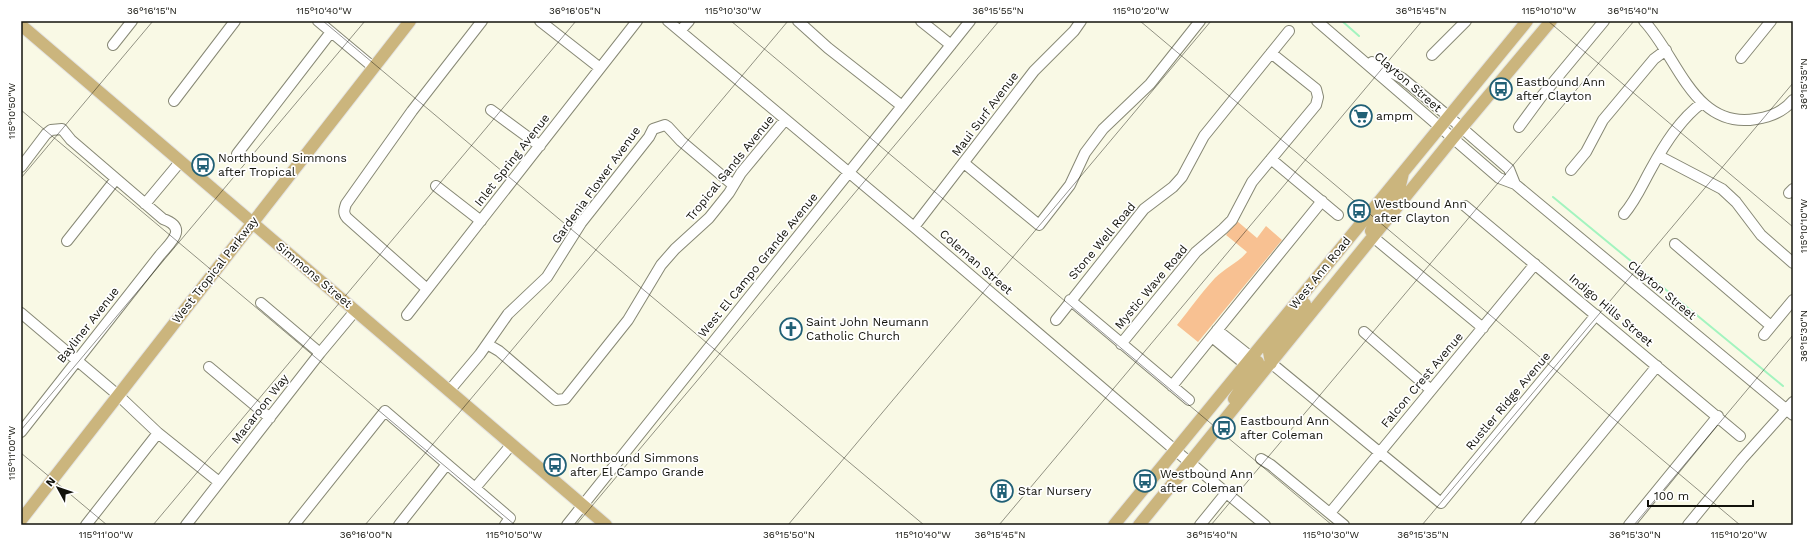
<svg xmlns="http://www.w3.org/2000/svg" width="1814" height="546" font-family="'Work Sans',sans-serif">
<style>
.green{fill:#f8c192}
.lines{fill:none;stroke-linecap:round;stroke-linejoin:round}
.stream{stroke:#a3f4bf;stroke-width:2}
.minor-casing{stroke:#878875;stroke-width:12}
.major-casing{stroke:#e3e3e2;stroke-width:14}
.minor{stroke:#fff;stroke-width:10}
.major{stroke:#cbb57d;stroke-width:12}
.ticks{fill:none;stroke:#13130c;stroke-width:1;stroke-opacity:0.45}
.labels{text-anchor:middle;stroke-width:3.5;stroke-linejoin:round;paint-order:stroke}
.street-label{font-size:12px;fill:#13130c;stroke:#fff}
.poi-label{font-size:12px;fill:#13130c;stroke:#fff;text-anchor:start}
.neatline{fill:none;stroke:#13130c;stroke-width:1.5}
.ticks-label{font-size:10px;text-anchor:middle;fill:#13130c}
</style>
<rect width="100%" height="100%" fill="#f9f9e5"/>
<path class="green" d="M1237,221l20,17 9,-12 16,14 -84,102 -21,-17c13,-16 25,-33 38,-47 10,-10 23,-15 32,-26l-21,-17z"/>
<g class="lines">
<path class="stream" d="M1342,21l17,15
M1553,197l230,189"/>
<g class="minor-casing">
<path id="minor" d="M318,21l55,46
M540,21l60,47
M668,21l246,206 262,224 89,74
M798,21l30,27 74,58
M921,21l30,24
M1317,21c61,52 121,105 182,157l16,6 278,231
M1644,21c34,36 50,109 112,98 14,-2 28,-8 37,-19
M680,31l9,-10
M113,45l19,-24
M1432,55l34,-34
M1741,58l30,-37
M1372,62l30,16 46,38 61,53 6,15
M174,101l61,-80
M491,110l49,36
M1519,127l22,-30 63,-76
M237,154l94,-122
M1659,156l63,33 14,13 25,33 32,28
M1271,159l67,56
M964,163l75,62 31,-40 15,-32 18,-24 47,-45 50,-63
M21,167l25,-33 5,-4 11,-1 9,11 92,79c26,9 7,24 -3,36l-139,177
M1571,170l15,-18 17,-32 51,-61 12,-9
M436,186l45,35
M1789,193l4,-4
M145,204l35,-42
M1465,206l275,230
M1624,214c12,-14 18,-29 27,-45 13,-24 29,-50 51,-66
M914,227l120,-156 40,-40 7,-10
M1373,237l110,91
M67,241l49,-62
M1675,244l96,82
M427,289l-80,-71c-4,-5 -3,-8 -1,-14l66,-93 70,-90
M1070,300l119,100
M261,303l59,50
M21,313l98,83 39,37 61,49
M407,315l230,-294
M1056,320l88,-111 29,-22 9,-10 22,-41 85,-105
M1217,330l35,28
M1364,332l67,58
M1764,335l29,-35
M1212,337l34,28
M487,344l12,7 57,49 9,-1 63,-79 33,-55 14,-16 34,-31 20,-25 12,-20 44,-53
M1121,344l75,-92 27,-23 9,-9 20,-38 64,-77 2,-8 -2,-8 -45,-36
M1271,363l170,140 155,-188
M209,367l61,51
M1172,386l150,-185
M449,391l31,-37 28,-40 39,-37 34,-54 68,-86 4,-8 12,-4 3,2 13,14 52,44
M1261,459l10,6 73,60
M475,488l37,-44
M1330,513l205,-249
M86,525l72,-92
M186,525l134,-172 35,-42
M294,525l91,-114 125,107 -5,7
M399,525l48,-61
M567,525l403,-504
M1200,525l26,-32
M1526,525l131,-159
M1629,525l89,-109
M1688,525l54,-66 51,-57"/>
</g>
<g class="major-casing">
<path id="major" d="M21,25l585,500
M1371,231l6,-12 22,-29 4,-17
M1271,363l-2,-11 3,-6 33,-42
M1234,399l24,-37 -6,-4
M21,520l389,-499
M1114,525l413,-504
M1139,525l314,-387 98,-117"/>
</g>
<use href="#minor" class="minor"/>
<use href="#major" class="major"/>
</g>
<path class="ticks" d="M323,21l601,504M731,21l601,504M1140,21l600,504M1548,21l245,206M21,110l494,415M21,178l132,-157M21,430l344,-409M21,453l86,72M153,525l423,-504M365,525l423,-504M576,525l423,-504M788,525l423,-504M999,525l423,-504M1211,525l423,-504M1422,525l371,-442M1634,525l159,-190"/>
<defs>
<g id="bus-ring" transform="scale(1.15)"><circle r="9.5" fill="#fff" stroke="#216076" stroke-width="1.5"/><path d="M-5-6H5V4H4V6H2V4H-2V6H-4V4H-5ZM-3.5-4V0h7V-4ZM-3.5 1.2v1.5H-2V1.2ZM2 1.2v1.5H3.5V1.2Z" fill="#216076"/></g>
<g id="supermarket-ring" transform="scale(1.15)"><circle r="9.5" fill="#fff" stroke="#216076" stroke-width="1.5"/><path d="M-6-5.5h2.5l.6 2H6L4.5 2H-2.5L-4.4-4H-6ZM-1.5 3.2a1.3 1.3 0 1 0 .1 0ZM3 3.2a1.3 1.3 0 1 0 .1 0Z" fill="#216076"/></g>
<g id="church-ring" transform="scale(1.15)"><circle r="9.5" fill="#fff" stroke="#216076" stroke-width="1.5"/><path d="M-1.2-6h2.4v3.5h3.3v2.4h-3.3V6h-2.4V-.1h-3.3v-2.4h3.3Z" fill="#216076"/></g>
<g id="building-ring" transform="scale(1.15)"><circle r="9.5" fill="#fff" stroke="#216076" stroke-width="1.5"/><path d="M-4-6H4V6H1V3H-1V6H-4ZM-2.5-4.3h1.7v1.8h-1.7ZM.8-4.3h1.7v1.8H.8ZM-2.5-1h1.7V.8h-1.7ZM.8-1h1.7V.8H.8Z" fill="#216076"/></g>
</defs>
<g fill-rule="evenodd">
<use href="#bus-ring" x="1501" y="89"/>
<use href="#supermarket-ring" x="1361" y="116"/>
<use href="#bus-ring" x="203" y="165"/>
<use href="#bus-ring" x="1359" y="211"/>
<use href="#church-ring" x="791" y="329"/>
<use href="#bus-ring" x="1224" y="428"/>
<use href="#bus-ring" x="555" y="465"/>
<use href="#bus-ring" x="1145" y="481"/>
<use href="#building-ring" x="1002" y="491"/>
</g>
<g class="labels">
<g class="street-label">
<text transform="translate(1408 82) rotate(41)" y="4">Clayton Street</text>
<text transform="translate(985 114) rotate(-53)" y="4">Maui Surf Avenue</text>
<text transform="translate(512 160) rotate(-52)" y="4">Inlet Spring Avenue</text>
<text transform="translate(730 168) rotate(-51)" y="4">Tropical Sands Avenue</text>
<text transform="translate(596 185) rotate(-54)" y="4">Gardenia Flower Avenue</text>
<text transform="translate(1102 241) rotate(-50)" y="4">Stone Well Road</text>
<text transform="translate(976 262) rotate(41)" y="4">Coleman Street</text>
<text transform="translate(758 265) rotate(-51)" y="4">West El Campo Grande Avenue</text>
<text transform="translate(215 270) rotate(-52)" y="4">West Tropical Parkway</text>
<text transform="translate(1320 273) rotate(-51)" y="4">West Ann Road</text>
<text transform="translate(314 275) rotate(40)" y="4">Simmons Street</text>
<text transform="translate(1151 287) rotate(-50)" y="4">Mystic Wave Road</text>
<text transform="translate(1662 290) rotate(40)" y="4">Clayton Street</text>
<text transform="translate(1611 310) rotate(40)" y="4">Indigo Hills Street</text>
<text transform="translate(88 325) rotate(-52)" y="4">Bayliner Avenue</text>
<text transform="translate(1422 380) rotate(-50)" y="4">Falcon Crest Avenue</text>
<text transform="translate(1508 401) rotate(-50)" y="4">Rustler Ridge Avenue</text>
<text transform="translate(260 409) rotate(-52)" y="4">Macaroon Way</text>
</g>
<g class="poi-label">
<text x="1516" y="86">Eastbound Ann<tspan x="1516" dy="14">after Clayton</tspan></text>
<text x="1376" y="120">ampm</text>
<text x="218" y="162">Northbound Simmons<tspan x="218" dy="14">after Tropical</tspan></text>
<text x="1374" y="208">Westbound Ann<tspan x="1374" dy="14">after Clayton</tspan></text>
<text x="806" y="326">Saint John Neumann<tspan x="806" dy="14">Catholic Church</tspan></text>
<text x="1240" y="425">Eastbound Ann<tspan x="1240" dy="14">after Coleman</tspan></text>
<text x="570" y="462">Northbound Simmons<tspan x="570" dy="14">after El Campo Grande</tspan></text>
<text x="1160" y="478">Westbound Ann<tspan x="1160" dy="14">after Coleman</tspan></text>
<text x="1018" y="495">Star Nursery</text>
</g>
</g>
<rect width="1814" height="546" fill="none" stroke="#ffffff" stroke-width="44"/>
<g transform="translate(58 488) rotate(310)" stroke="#ffffff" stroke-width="3" paint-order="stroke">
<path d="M0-3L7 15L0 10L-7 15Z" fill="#13130c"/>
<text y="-6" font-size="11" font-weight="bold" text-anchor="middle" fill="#13130c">N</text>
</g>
<path d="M1648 500v6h105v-6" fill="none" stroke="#13130c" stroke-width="2"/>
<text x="1654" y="500" font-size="12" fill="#13130c" stroke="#ffffff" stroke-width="3" paint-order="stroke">100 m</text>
<rect x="22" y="22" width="1770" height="502" class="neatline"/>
<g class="ticks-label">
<text x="152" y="14">36°16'15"N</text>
<text x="324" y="14">115°10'40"W</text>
<text x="575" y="14">36°16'05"N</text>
<text x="733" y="14">115°10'30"W</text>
<text x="998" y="14">36°15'55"N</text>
<text x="1141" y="14">115°10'20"W</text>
<text x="1421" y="14">36°15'45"N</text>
<text x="1549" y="14">115°10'10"W</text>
<text x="1633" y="14">36°15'40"N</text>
<text transform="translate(1803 84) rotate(-90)" y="4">36°15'35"N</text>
<text transform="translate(11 111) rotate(-90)" y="4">115°10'50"W</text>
<text transform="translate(1803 226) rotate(-90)" y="4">115°10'10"W</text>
<text transform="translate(1803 336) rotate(-90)" y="4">36°15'30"N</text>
<text transform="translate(11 453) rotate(-90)" y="4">115°11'00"W</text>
<text x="106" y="538">115°11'00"W</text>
<text x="366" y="538">36°16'00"N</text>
<text x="514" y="538">115°10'50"W</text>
<text x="789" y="538">36°15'50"N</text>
<text x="923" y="538">115°10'40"W</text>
<text x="1000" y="538">36°15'45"N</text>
<text x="1212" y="538">36°15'40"N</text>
<text x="1331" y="538">115°10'30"W</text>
<text x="1423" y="538">36°15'35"N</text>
<text x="1635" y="538">36°15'30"N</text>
<text x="1739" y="538">115°10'20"W</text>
</g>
</svg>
